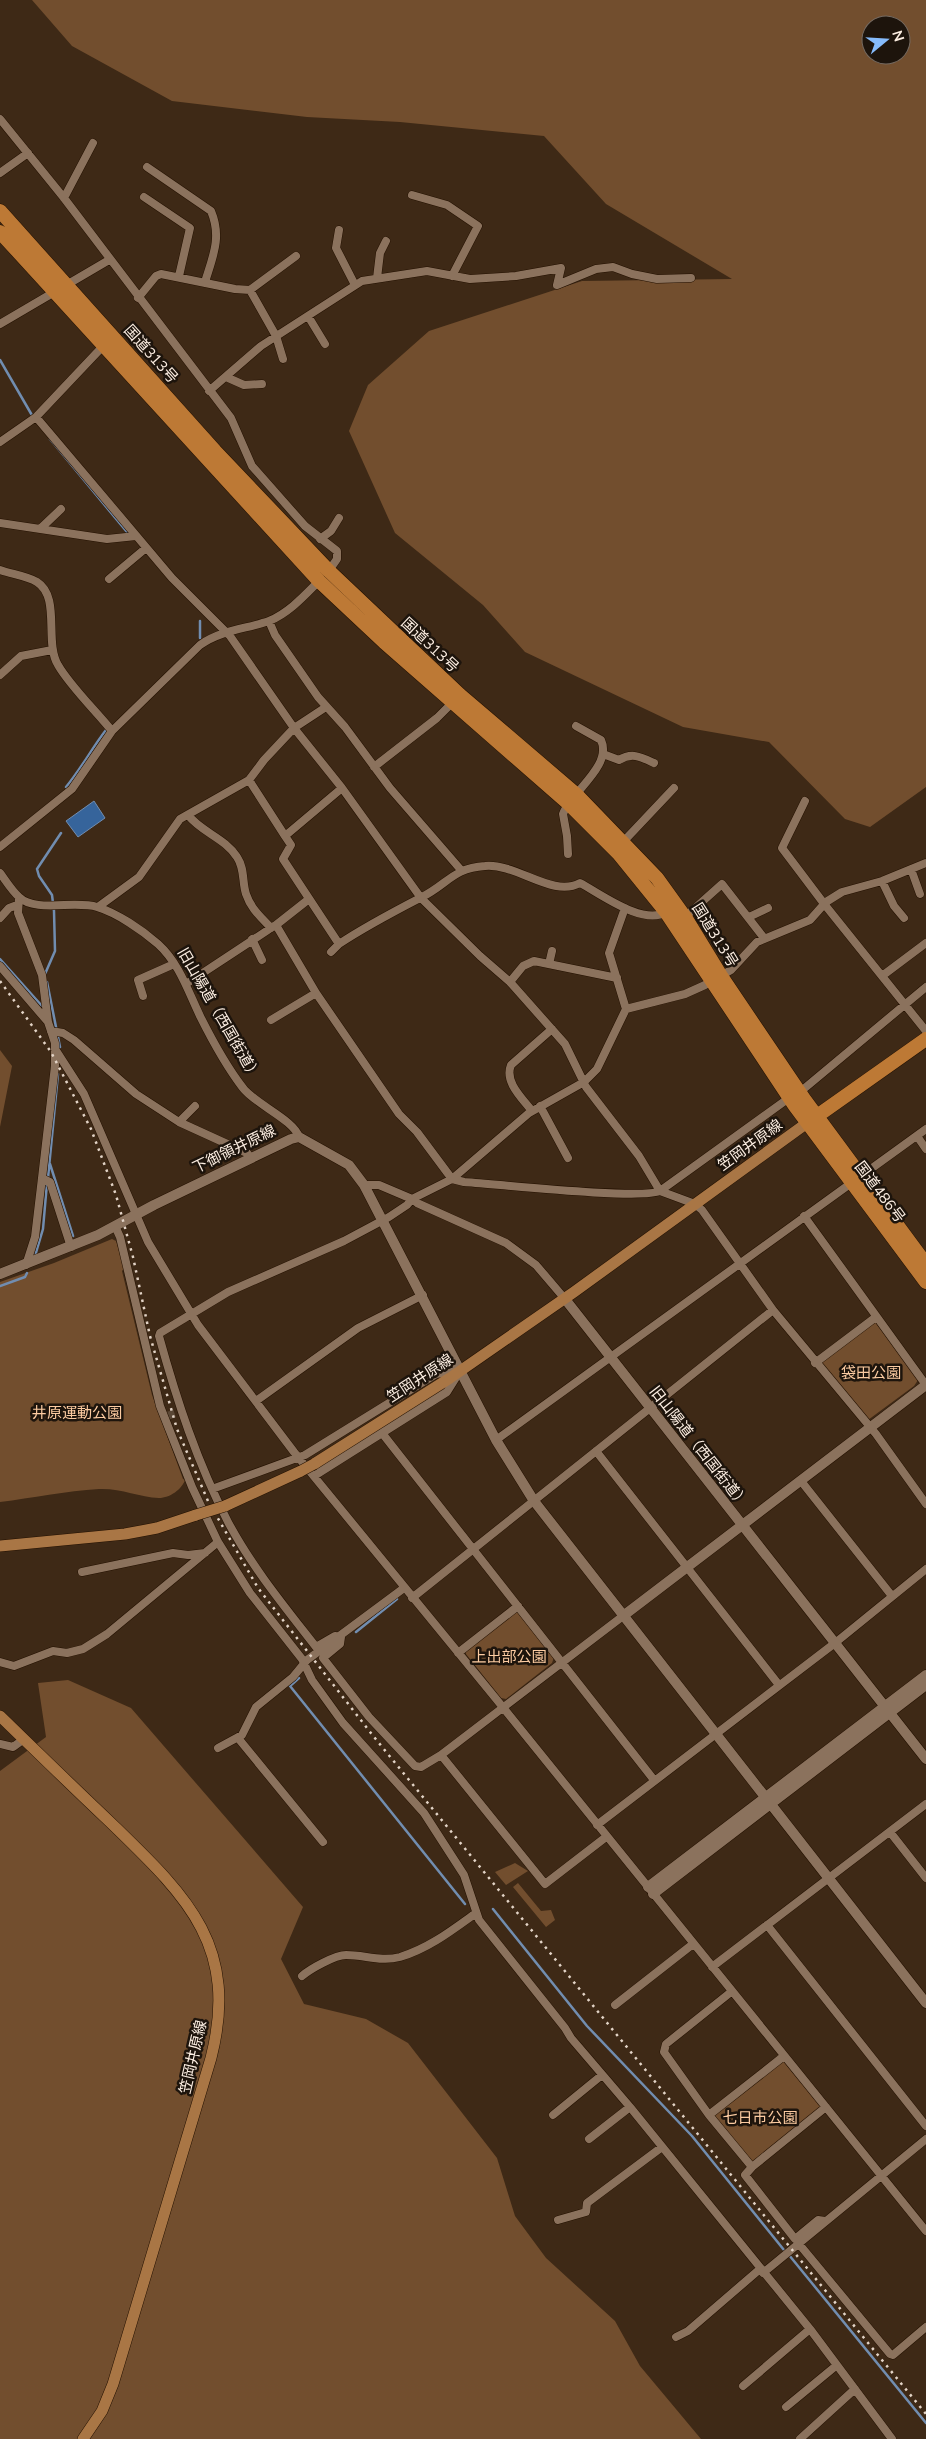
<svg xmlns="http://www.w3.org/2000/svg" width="926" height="2439" font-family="'Nunito Sans','Noto Sans JP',sans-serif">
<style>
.green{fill:#724e2e;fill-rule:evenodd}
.water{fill:#36649b;stroke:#718db0}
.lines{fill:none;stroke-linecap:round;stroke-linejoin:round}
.stream{stroke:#718db0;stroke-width:2.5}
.street-tunnel{stroke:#5a4735;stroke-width:8;stroke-dasharray:8 4;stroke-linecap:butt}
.street-casing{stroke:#241101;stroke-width:9}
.secondary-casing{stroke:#241101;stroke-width:11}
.primary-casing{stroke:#241101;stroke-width:12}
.highway-casing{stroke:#241101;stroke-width:15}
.street{stroke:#8b725d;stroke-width:8}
.secondary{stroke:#8b725d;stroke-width:10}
.primary{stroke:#a97645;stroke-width:11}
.highway{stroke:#bd7935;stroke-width:14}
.rail{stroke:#e3d4c7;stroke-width:2.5;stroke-dasharray:2.5 5;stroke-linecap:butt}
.primary-bridge-casing{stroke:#241101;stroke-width:12;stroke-linecap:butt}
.primary-bridge{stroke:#a97645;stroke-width:11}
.labels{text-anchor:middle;stroke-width:5;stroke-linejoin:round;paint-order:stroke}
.street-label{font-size:15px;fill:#fceee2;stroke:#1d140c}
.park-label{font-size:15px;fill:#fccba1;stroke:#1d140c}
</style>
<rect width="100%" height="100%" fill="#3e2916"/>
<path class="green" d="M32,0h894v787l-56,40 -25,-8 -76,-77 -86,-15 -158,-75 -42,-47 -88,-72 -46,-102 19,-46 61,-54 153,-50 150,-2 -126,-75 -62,-68 -144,-14 -93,-5 -135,-16 -100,-55zM871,25h30v30h-30z
M0,1050l12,16 -12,61z
M112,1239l4,2 8,27 -2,3 30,124 31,84 2,1c-3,9 -15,18 -26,18 -20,-1 -39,-10 -60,-9 -33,2 -67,9 -99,13v-220l54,-19z
M875,1322l43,58 -4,6 -46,34 -46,-55v-4z
M514,1612l5,1 35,44 -2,6 -46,36 -5,-1 -35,-44v-4z
M68,1680l63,28 172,199 -22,52 23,45 62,15 42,24 89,115 18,58 31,42 69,63 25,45 61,73h-701v-668l46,-34 -8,-54z
M515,1863l13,8 -22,14 -11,-13z
M518,1883l23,28 10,-1 4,10 -9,7 -33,-40z
M783,2061l39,47 -70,56 -38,-48z"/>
<path class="water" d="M94,801l11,17 -27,19 -12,-16z"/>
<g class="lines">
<path class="stream" d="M0,360l33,57
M50,439l77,93
M200,638v-17
M66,787c15,-18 26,-39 40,-57
M0,959l42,47
M45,974l10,-23 -1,-40 -2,-16 -13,-19 -2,-7 24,-36
M47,982l13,65
M50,1164l23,72
M48,1178l10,-104
M35,1256l8,-27 4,-46
M0,1286l25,-9 2,-4
M356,1632l41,-33
M299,1678l-9,8 175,218
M493,1909l94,117 105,110 92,114
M789,2255l137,168"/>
<path class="street-tunnel" d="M167,1416l12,-4"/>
<g class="street-casing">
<path id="street" d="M0,119l64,79 167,220 21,48 53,60 32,25v8l-9,13
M147,167l64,44c11,26 2,45 -6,71
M0,173l28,-20
M412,195l35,10 31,21 -26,50
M144,197l46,31 -11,48
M64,198l29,-55
M339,230l-3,18 19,37
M377,278l3,-25 6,-12
M250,290l46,-34
M138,298l18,-22 5,-2 74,15 15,1 26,46 7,23
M308,316l17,28
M0,324l109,-64
M226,377l18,8 18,-1
M209,391l52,-45 101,-65 65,-10 43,8 46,-3 45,-8 -4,17 39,-16 17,-2 19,7 25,5 34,-1
M36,417l136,161 58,58 64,92 48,60 79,110 59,58 30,26 55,62 21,43 53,69 21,35 129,-93
M0,442l36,-25 70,-74
M0,523l107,16 29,-3
M41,528l20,-19
M320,539l11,-8 8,-13
M0,570c11,4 27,6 37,12 24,15 7,60 21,83 12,21 38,46 54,66
M109,579l37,-31
M269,621l6,14 43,62 27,30 45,61 71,82
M0,675l21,-19 31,-6
M603,754l16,6c13,-8 22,-3 35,3
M374,767l63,-49 18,-18
M249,780l36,56
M342,788l-57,48 6,9 -8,14 56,85c27,-18 54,-32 83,-47 26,-13 31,-29 63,-31 32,-3 67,32 95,17 21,11 63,43 86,29
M805,801l-23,47 43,57 101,126
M188,815c13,17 37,23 49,42 8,12 5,25 9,37 5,15 15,23 25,34
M623,842l51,-54
M0,847l72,-58 40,-58 88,-86c21,-15 46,-16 69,-24 20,-8 36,-26 51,-41
M568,854l-1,-18 -4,-22c7,-21 50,-48 38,-74l-25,-14
M911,869l9,25
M0,873c6,8 12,18 19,24 16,16 56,3 78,10 20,6 45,23 61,37 21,19 30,47 42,72 12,24 26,50 43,72 12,16 51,32 56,49
M882,881l12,25 10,12
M19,898l-1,15 24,62 6,47 7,21v23l-13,112 8,4 21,65
M309,899l-33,26 40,68 83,121 18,18 35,47 77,-66 55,-31 13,-13 29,-60 59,-15 20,-9 26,-15 26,-28 53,-22 16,-18 16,-10 40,-11 44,-18
M98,907l41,-30 41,-58 69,-39 15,-20 30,-32 32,-21
M625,908l-16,45 17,56
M685,917l37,-33 42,54
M749,917l19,-9
M0,918l9,-10 8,-3
M252,939l10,21
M331,952l8,-8
M549,964l3,-13
M0,966l48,56
M882,976l44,-33
M510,982l13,-16 11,-5 83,17
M186,984l88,-58
M143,996l-5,-16 36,-16
M271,1020l45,-27
M51,1031l12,2 11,7 62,54 43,28 68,31 3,4
M55,1049l29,45 64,148 50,83 96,127 203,248 429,531
M800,1092l126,-105
M540,1106l28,52
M532,1111c-10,-13 -28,-29 -21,-46l41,-36
M179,1122l16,-16
M917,1136l9,13
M364,1185h15l33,14 40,-20 12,3c31,2 177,18 196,9l35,13 7,6 71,100 103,124 50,70
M804,1216l122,169
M115,1226l5,11 40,169 32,81 26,55 32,51 52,66 10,21 31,43 81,90 40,62 15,45 86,108 6,10 59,69 180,222 82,110
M26,1265l9,-28 7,-59
M565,1299l-29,-34 -30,-22 -89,-40 -5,-4 -5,6 -18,12 -45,24 -116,51 -68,41 -1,3c18,65 38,126 69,186 24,45 56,84 88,125l19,-11 6,1 -1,7 -17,14 46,59 46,49 6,1 20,-12 182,-139
M815,1363l61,-46
M256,1401l102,-73 65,-33
M382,1433l272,347
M496,1440l430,-311
M596,1451l183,234
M314,1476l133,-84 10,-16
M801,1481l91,115
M212,1489l93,-34 131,-81 21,-3
M82,1572l91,-19 15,2 17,-2
M412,1598l361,-288
M458,1653l60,-47
M0,1662l14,4 39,-15 14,2 16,-4 24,-15 111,-92
M238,1738l85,104
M0,1744l13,3 11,-8
M218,1748l24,-13 14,-28 37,-30 14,-17 97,-72
M441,1755l104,129 61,-47
M597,1825l238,-182 91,-74
M890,1832l36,46
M767,1925l159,201
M712,1967l214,-163
M302,1976c8,-7 33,-21 44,-21 19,0 35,7 54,2 29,-9 51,-26 76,-44
M731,1992l-65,52 -2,8 45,63 43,52
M615,2005l78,-61
M553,2115l49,-40
M709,2115l75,-59
M589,2139l41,-32
M558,2220l28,-8 1,-9 75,-56
M825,2221l-7,-1 -23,19 -50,-64 7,-8 74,-60
M799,2244l91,110 3,1 33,-28
M763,2273l163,-134
M676,2337l12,-6 72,-62
M743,2386l67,-57
M786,2407l51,-42
M800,2439l55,-50"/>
</g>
<g class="secondary-casing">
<path id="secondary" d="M0,1274l98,-39 56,-30 137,-66 8,-2 50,28 15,20 132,255 38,61 392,502
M565,1299l361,460
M623,1616l303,-231
M648,1887l278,-212
M653,1894l273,-209"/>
</g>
<g class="primary-casing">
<path id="primary" d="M314,1464l136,-86 124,-86 233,-169
M225,1506l76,-35
M0,1546l125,-12 32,-6 39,-13
M0,1716c37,36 73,71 110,106 75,73 130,122 101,236l-98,326 -11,27 -19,28"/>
</g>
<g class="highway-casing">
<path id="highway" d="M0,211l215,240 114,120 131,124 117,100 80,83 28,39 36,59 83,123 122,165
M0,232l319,349 65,61 185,162 50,50 47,58 129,194 131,176
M810,1121l116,-82"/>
</g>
<use href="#street" class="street"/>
<use href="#secondary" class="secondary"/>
<use href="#primary" class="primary"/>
<use href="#highway" class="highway"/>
<path class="rail" d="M0,981l51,71 40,77 25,66 17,62 17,79 27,93 31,72 50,87 116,149 552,677"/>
<g class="primary-bridge-casing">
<path id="primary-bridge" d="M301,1471l13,-7
M196,1515l29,-9"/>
</g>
<use href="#primary-bridge" class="primary-bridge"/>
</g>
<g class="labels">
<g class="street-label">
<text transform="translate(151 354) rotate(48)" y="5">国道313号</text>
<text transform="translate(430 645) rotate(43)" y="5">国道313号</text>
<text transform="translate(715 935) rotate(58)" y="5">国道313号</text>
<text transform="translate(219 1014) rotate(60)" y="5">旧山陽道（西国街道）</text>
<text transform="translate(750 1145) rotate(-36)" y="5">笠岡井原線</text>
<text transform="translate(234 1149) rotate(-26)" y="5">下御領井原線</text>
<text transform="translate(880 1192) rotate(53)" y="5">国道486号</text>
<text transform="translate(420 1378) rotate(-33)" y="5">笠岡井原線</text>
<text transform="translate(699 1447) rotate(52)" y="5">旧山陽道（西国街道）</text>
<text transform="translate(193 2057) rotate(-77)" y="5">笠岡井原線</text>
</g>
<g class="park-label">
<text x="871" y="1378">袋田公園</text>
<text x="77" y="1418">井原運動公園</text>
<text x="509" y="1662">上出部公園</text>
<text x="760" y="2123">七日市公園</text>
</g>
</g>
<g transform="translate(886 40) rotate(72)"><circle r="24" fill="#1d140c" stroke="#766b62"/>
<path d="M0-4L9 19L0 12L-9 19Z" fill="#86bbfb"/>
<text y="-8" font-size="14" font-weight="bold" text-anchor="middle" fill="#fceee2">N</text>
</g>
</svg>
